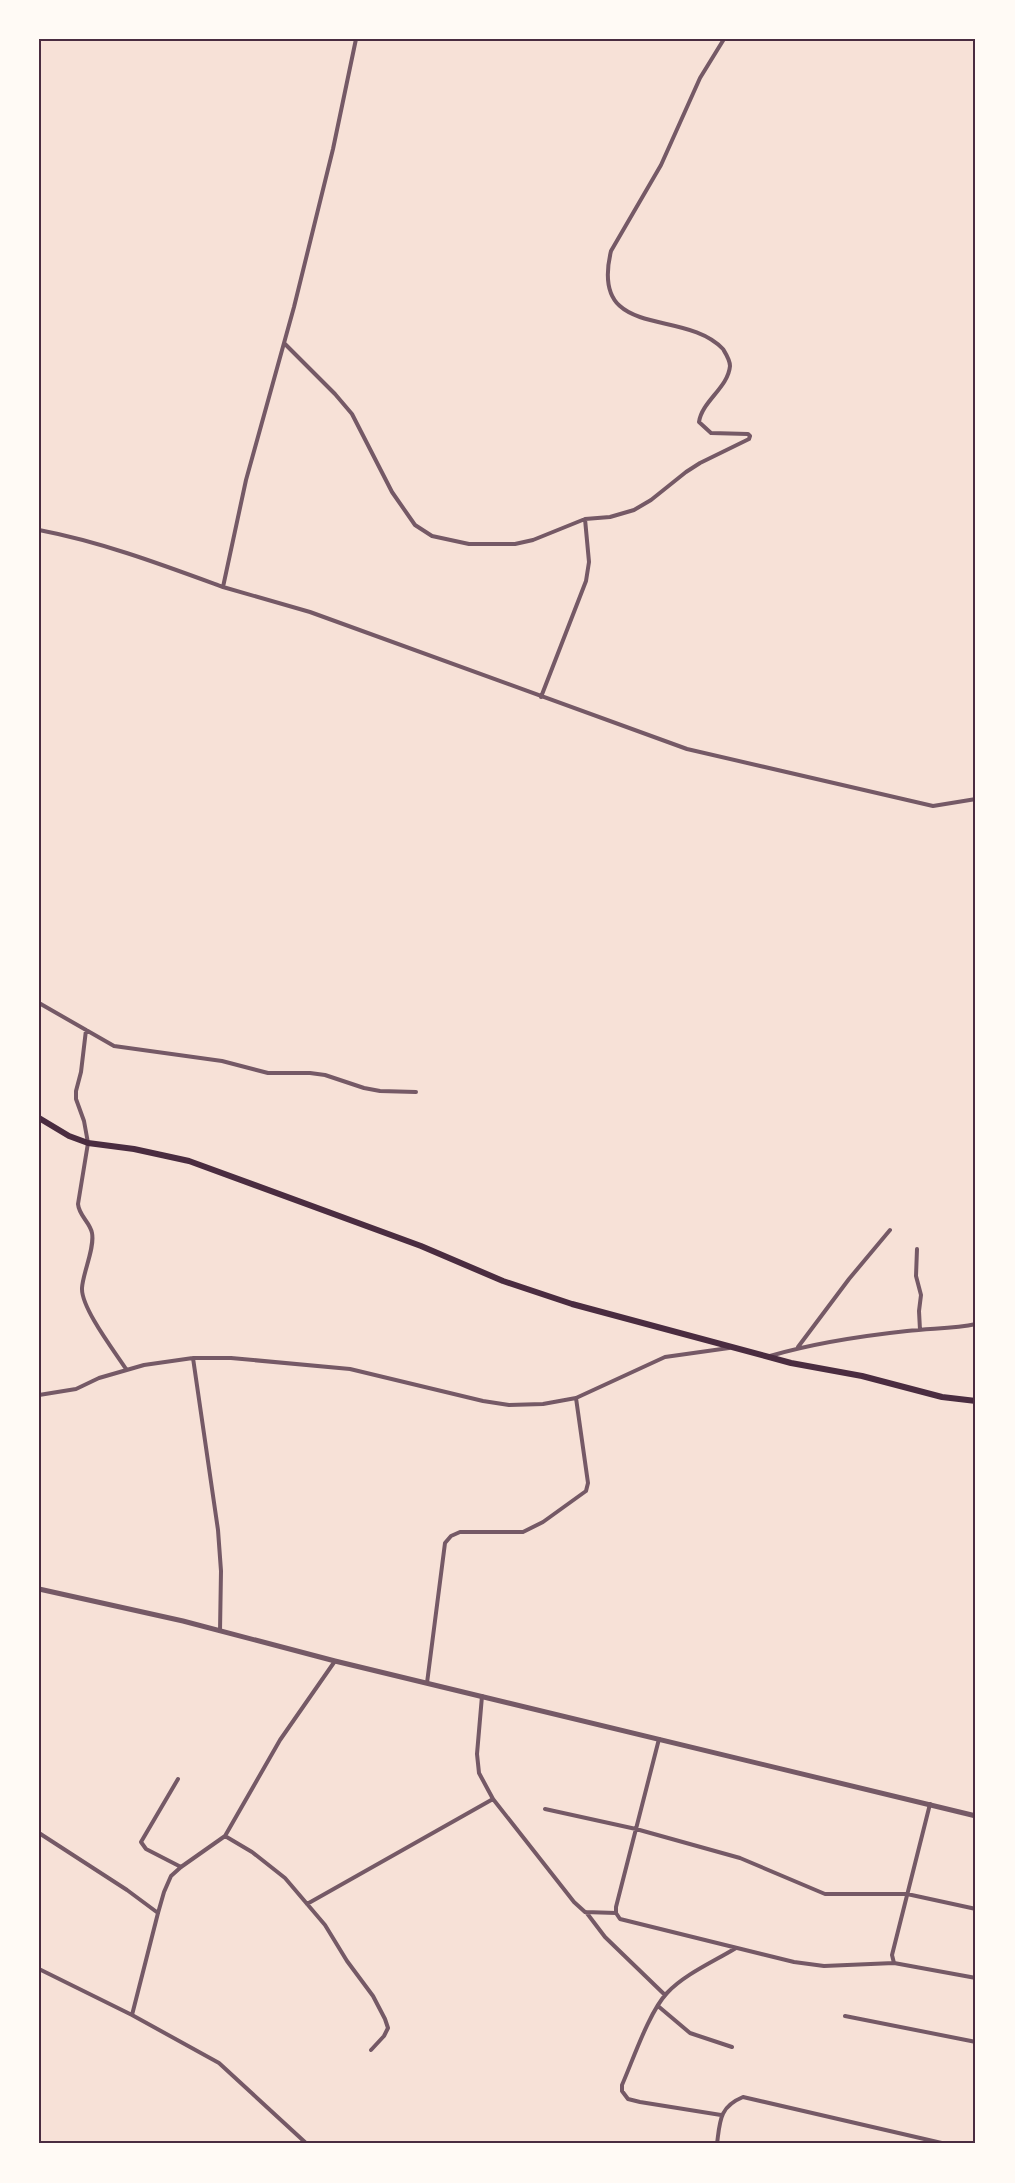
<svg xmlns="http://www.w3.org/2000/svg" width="1015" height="2183" font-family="Poppins,sans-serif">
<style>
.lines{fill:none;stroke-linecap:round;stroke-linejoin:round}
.minor{stroke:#755966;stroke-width:4}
.tertiary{stroke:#755966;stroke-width:5}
.secondary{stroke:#4a2c40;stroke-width:6}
.neatline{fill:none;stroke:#4a2c40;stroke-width:2}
</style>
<rect width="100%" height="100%" fill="#f7e1d7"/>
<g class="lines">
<path class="minor" d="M356,39l-23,110 -39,158 -48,173 -23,107 87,25 377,137 246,57 43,-7
M724,39l-24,39 -39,87 -50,86c-22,91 73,56 112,98 3,5 7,11 7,17 -2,22 -28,35 -31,56l12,11 37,1 2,2
M285,344l50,50 17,20 40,78 23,33 17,11 37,8h46l18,-4 52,-21 25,-2 24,-7 17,-10 35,-28 14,-9 49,-24 1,-3
M39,530c63,12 124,35 184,57
M541,697l45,-116 3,-19 -4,-43
M39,1003l75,43 108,15 46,12h42l15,2 39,13 16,3 36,1
M86,1030l-5,42 -5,19v8l8,22 4,22 -10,61c1,12 12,18 14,29 3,15 -9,39 -10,55 -1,20 33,64 44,81
M917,1249l-1,27 5,19 -2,16 1,19
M798,1347l51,-68 41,-49
M770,1356c44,-13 91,-20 137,-25 23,-3 46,-2 69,-7
M193,1358l25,172 3,41 -1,60
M39,1395l37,-6 23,-11 45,-13 49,-7h38l119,11 133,32 26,4 34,-1 33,-6 89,-41 64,-9
M427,1683l18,-140 6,-7 9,-4h63l20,-10 43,-31 2,-8 -12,-85
M482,1696l-5,58 2,19 14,26 81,103 11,10 31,1
M659,1739l-43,168v6l4,6 174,43 30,4 70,-3
M178,1779l-37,63 5,7 35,18
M930,1804l-38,151 2,8 82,15
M545,1809l91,20 104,29 85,36h82l69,15
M39,1833l88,57 31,23
M225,1836l27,16 33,26 40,47 22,36 26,35 12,23 3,9 -4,8 -13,14
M307,1904l186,-105
M586,1912l19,25 60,58
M39,1969l93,46 87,48 88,81
M658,2006l32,27 42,14
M132,2015l26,-102 6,-21 7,-16 10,-9 44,-31 55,-96 55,-79
M845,2016l131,26
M721,2115l-81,-13 -12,-3 -6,-8v-6c11,-25 27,-73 45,-92 18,-19 46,-31 69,-45
M717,2144c3,-23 2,-37 26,-47l203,47"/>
<path class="tertiary" d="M39,1589l144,32 152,40 641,155"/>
<path class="secondary" d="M39,1118l30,18 19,7 46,6 55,12 232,85 82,35 69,23 219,59 71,13 80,21 34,4"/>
</g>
<rect width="1015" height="2183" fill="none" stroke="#fffaf5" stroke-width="81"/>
<rect x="40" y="40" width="934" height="2102" class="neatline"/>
</svg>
